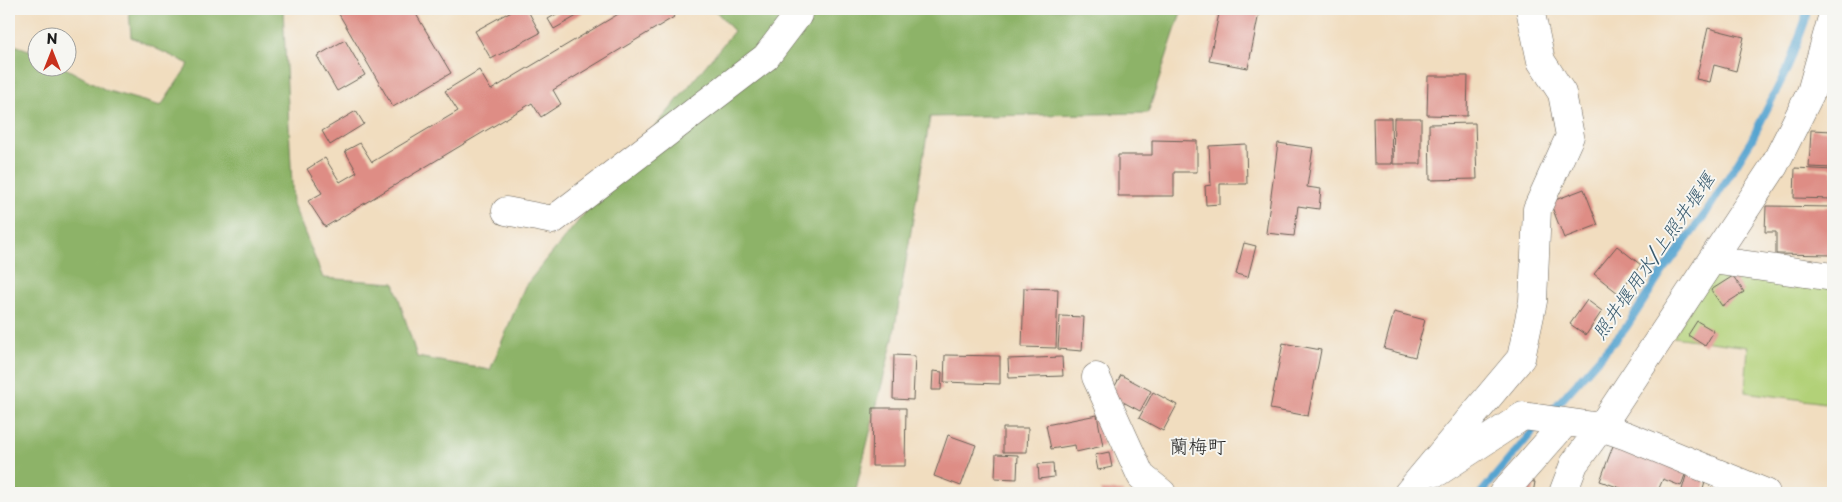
<svg xmlns="http://www.w3.org/2000/svg" width="1842" height="502" font-family="'Playpen Sans','Klee One',sans-serif">
<style>
.green{fill:#b2d178;stroke:#67764a}
.forest{fill:#8db368;stroke:#546842}
.lines{fill:none;stroke-linecap:round;stroke-linejoin:round}
.stream{stroke:#57a4d0;stroke-width:8}
.building{fill:#de8d85}
.minor-casing{stroke:#676055;stroke-width:29}
.minor{stroke:#fff;stroke-width:28}
.labels{text-anchor:middle;stroke-width:4;stroke-linejoin:round;paint-order:stroke}
.water-label{font-size:19px;font-style:italic;fill:#37596d;stroke:#f6f6f2}
.neighbourhood-label{font-size:19px;fill:#1c1c1c;stroke:#f6f6f2}
</style>
<rect width="100%" height="100%" fill="#f6f6f2"/>
<filter id="ink" filterUnits="userSpaceOnUse"><feTurbulence type="fractalNoise" baseFrequency=".02" numOctaves="2"/><feDisplacementMap in="SourceGraphic" scale="10" xChannelSelector="R" yChannelSelector="G"/><feConvolveMatrix kernelMatrix="1 2 1 2 8 2 1 2 1" color-interpolation-filters="sRGB"/></filter>
<filter id="wash" filterUnits="userSpaceOnUse"><feTurbulence type="fractalNoise" baseFrequency=".0096" numOctaves="4" result="noise"/><feDisplacementMap in="SourceGraphic" scale="20" xChannelSelector="R" yChannelSelector="G"/><feGaussianBlur stdDeviation="1.12" result="paint"/><feColorMatrix in="noise" values="0 0 0 0 0 0 0 0 0 0 0 0 0 0 0 0 0 1.4 0 .05"/><feComposite in="paint" operator="in"/></filter>
<g filter="url(#wash)">
<rect width="100%" height="100%" fill="#f1ddbf"/>
<path class="green" d="M1717,266l116,15v123l-88,-12 3,-45 -75,-10z"/>
<path class="forest" d="M129,9h154l10,195 30,74 71,5 23,74 73,13 35,-84 209,-255 -20,-22h468l-34,104 -218,4 -37,222 -38,154h-846v-450l28,10 1,15h27l43,23 53,15 28,-42 -58,-27z"/>
<g class="lines">
<path class="stream" d="M1549,414l76,-85 38,-58 43,-58 45,-72 37,-74 17,-46 2,-12
M1481,493l58,-69"/>
</g>
<g id="blocks">
<path class="building" d="M336,9h77l38,64 -58,34z
M515,9h12l13,24 -49,26 -16,-28z
M565,9h24l-35,20 -6,-10z
M618,9h51l5,8 -121,73 8,14 -20,13 -9,-14 -207,124 -17,-26 14,-8 -15,-24 18,-11 15,24 17,-10 -12,-21 15,-8 12,19 86,-51 -13,-20 34,-21 12,20 129,-77z
M1220,9h16l23,4 -11,55 -39,-7z
M1708,28l36,9 -8,34 -22,-6 -4,17 -14,-3z
M345,40l20,35 -28,16 -20,-35z
M1428,76h40l-1,40 -40,-1z
M356,111l8,13 -34,21 -8,-14z
M1373,118h18l1,46h-18z
M1394,118h27v46h-28z
M1475,123l2,56 -47,1 -1,-56z
M1811,130l22,1v37l-24,-1z
M1152,140l45,1v31h-23v24h-56v-41h34z
M1278,143l35,5 -6,39 14,2 -2,20 -21,-3 -4,30 -28,-3z
M1246,144l1,40h-27v20l-14,1 -1,-19 6,-1 -2,-39z
M1795,168l38,2v29l-39,-1z
M1584,189l14,36 -34,13 -14,-36z
M1766,206l67,1v48l-57,-1v-22h-11z
M1244,243l12,3 -8,31 -12,-3z
M1617,246l24,19 -23,28 -24,-19z
M1733,276l11,16 -22,14 -11,-16z
M1024,288l34,1 -2,59 -34,-1z
M1587,300l15,11 -16,24 -16,-11z
M1394,312l31,8 -10,37 -31,-8z
M1060,316l24,1 -2,34 -24,-2z
M1697,321l17,10 -9,15 -17,-11z
M1283,343l38,7 -13,66 -38,-7z
M894,355l21,1 -2,44 -20,-1z
M945,355l55,1v28l-56,-2z
M1062,357l1,19 -54,2 -1,-19z
M933,371l9,1 -1,18h-9z
M1121,375l30,16 -11,20 -30,-16z
M1153,392l24,13 -14,26 -24,-13z
M873,408h33l-1,58h-33z
M1097,415l6,31 -27,6 -1,-7 -24,4 -5,-24z
M1003,428h25l-1,24h-24z
M948,435l28,10 -15,41 -27,-10z
M1614,443l73,26 -6,17 -18,-7 -6,14h-22l-35,-12z
M1109,452l3,15 -14,3 -3,-15z
M996,454l22,1 -1,24 -22,-1z
M1053,463l1,14 -15,2 -1,-15z
M1688,469l19,6 -5,18h-21z
M1518,480l17,2 -2,11h-17z
M1101,490l22,1v2h-22z
M1057,491v2h-20v-1z"/>
</g>
</g>
<g filter="url(#ink)">
<use href="#blocks" fill-opacity="0" stroke="#676055" stroke-width="1"/>
<g class="lines">
<g class="minor-casing">
<path id="minor" d="M506,211l47,9 213,-163 32,-42v-6
M1712,260l121,17
M1096,377l45,99 21,17
M1438,472l85,-56 78,11 26,9 139,57
M1408,493l113,-135 12,-57 4,-92 33,-73 -8,-43 -21,-32 -11,-52
M1503,493l62,-70
M1563,493l11,-29 27,-37 173,-261 37,-74 22,-78"/>
</g>
<use href="#minor" class="minor"/>
</g>
</g>
<g class="labels">
<g class="water-label">
<text transform="translate(1653 256) rotate(-55)" y="7">照井堰用水/上照井堰堰</text>
</g>
<g class="neighbourhood-label">
<text x="1198" y="453">蘭梅町</text>
</g>
</g>
<rect width="1842" height="502" fill="none" stroke="#f6f6f2" stroke-width="30"/>
<g transform="translate(52 52)"><circle r="24" fill="#f6f6f2" stroke="#9f9f9c"/>
<path d="M0-4L9 19L0 12L-9 19Z" fill="#c8321e"/>
<text y="-8" font-size="14" font-weight="bold" text-anchor="middle" fill="#1c1c1c">N</text>
</g>
</svg>
